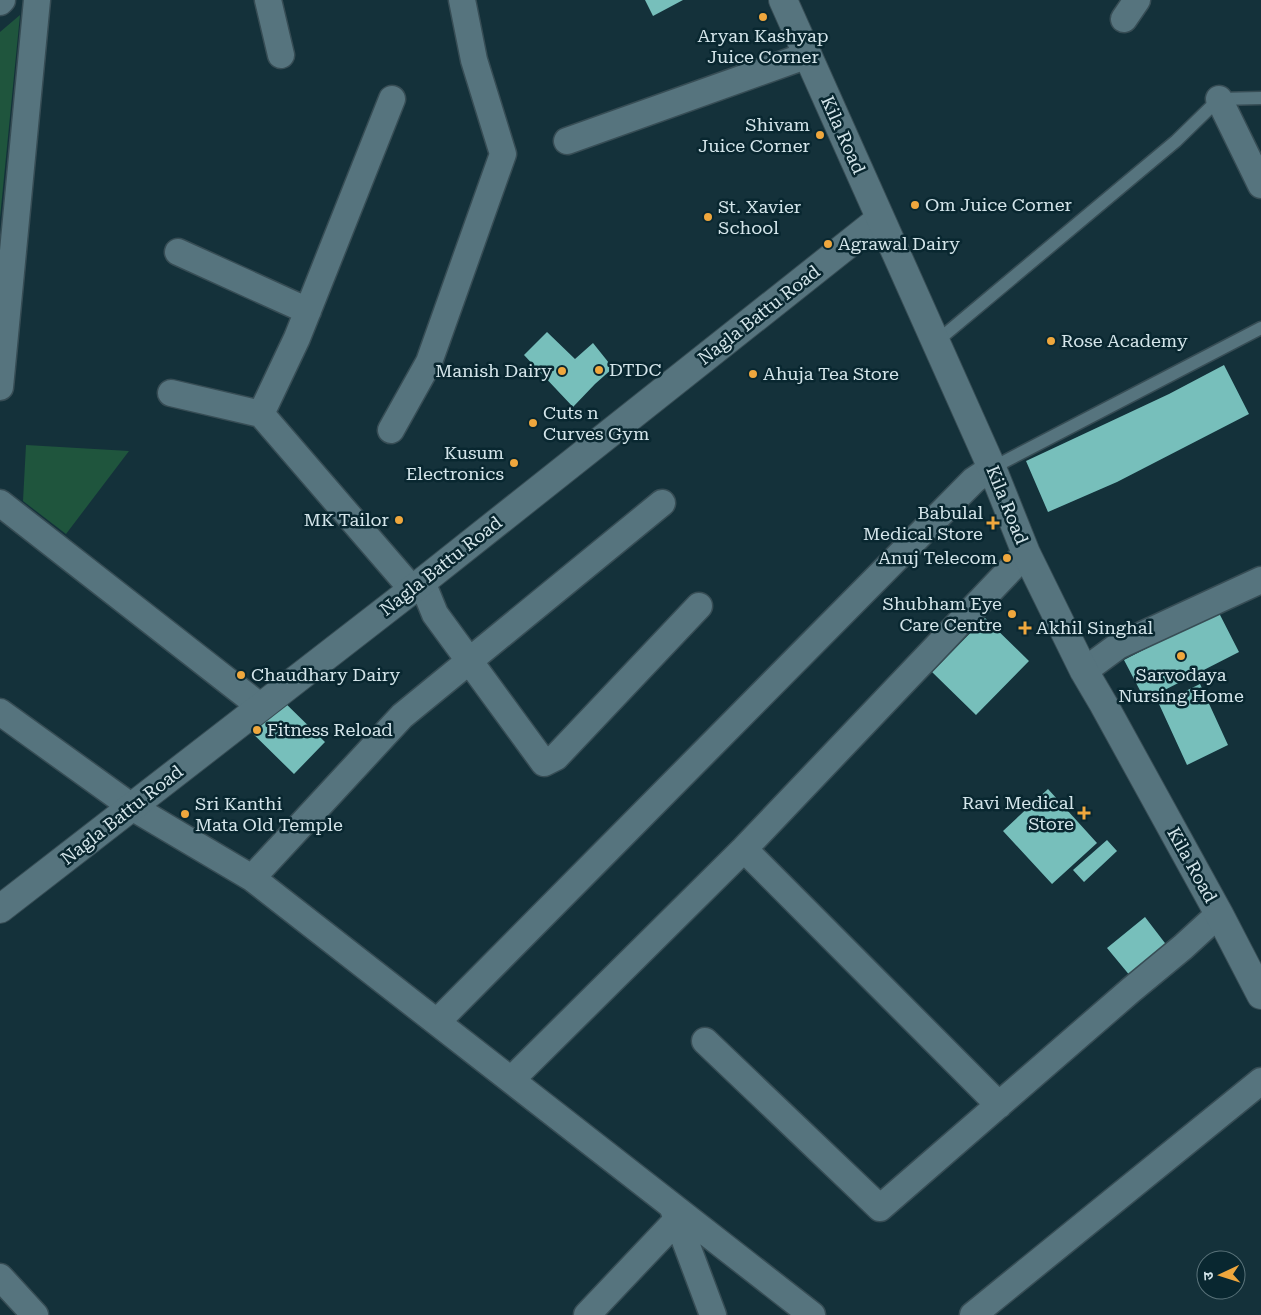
<svg xmlns="http://www.w3.org/2000/svg" width="1261" height="1315" font-family="'Roboto Serif','Noto Sans Devanagari',serif">
<style>
.green{fill:#1f553d}
.building{fill:#77bfbb}
.lines{fill:none;stroke-linecap:round;stroke-linejoin:round}
.service-casing{stroke:#374d55;stroke-width:15}
.minor-casing{stroke:#374d55;stroke-width:29}
.tertiary-casing{stroke:#374d55;stroke-width:30}
.secondary-casing{stroke:#374d55;stroke-width:30}
.service{stroke:#56747e;stroke-width:12}
.minor{stroke:#56747e;stroke-width:26}
.tertiary{stroke:#56747e;stroke-width:28}
.secondary{stroke:#56747e;stroke-width:28}
.poi-dot{fill:#efa73d;stroke:#092730;stroke-width:2}
.labels{text-anchor:middle;stroke-width:5;stroke-linejoin:round;paint-order:stroke}
.poi-label{font-size:18px;fill:#d4e5ea;stroke:#092730;text-anchor:start}
.street-label{font-size:18px;fill:#d4e5ea;stroke:#092730}
</style>
<rect width="100%" height="100%" fill="#14313a"/>
<path class="green" d="M20,15l-20,203v-186z
M26,445l103,6 -63,83 -43,-33z"/>
<path class="building" d="M645,0h38l-30,16z
M547,332l28,27 18,-16 20,25 -18,16 -22,23 -49,-52z
M1224,365l25,49 -132,68 -69,30 -22,-51 143,-67z
M1218,611l21,41 -94,48 -21,-40z
M985,618l44,43 -53,54 -44,-43z
M1200,684l28,61 -41,20 -28,-61z
M279,697l46,45 -31,32 -46,-45z
M1048,789l49,54 -45,41 -49,-53z
M1107,840l10,11 -33,31 -11,-12z
M1145,917l23,30 -37,30 -24,-29z"/>
<g class="lines">
<g class="service-casing">
<path id="service" d="M936,342l240,-201 43,-42 42,-1
M992,468l269,-140"/>
</g>
<g class="minor-casing">
<path id="minor" d="M268,0l13,55
M0,2l2,-2
M1124,19l13,-19
M392,99l-95,239 -36,76 151,175
M1219,99l42,86
M567,141l241,-86
M178,252l130,59
M0,387l37,-387
M171,393l90,21
M391,430l38,-68 74,-208 -29,-94 -12,-60
M0,503l261,204
M422,582l13,32 109,149 12,-6 143,-151
M1084,671l34,-25 143,-66
M0,712l132,95 120,71 560,437
M744,849l255,256
M252,878l150,-162 260,-213
M437,1022l537,-542 18,-12
M705,1041l175,167 251,-218 52,-43 36,-33
M511,1080l233,-231 282,-296
M672,1206l41,109
M0,1277l35,38
M587,1315l90,-95
M973,1315l288,-234"/>
</g>
<g class="tertiary-casing">
<path id="tertiary" d="M0,909l422,-327 458,-363"/>
</g>
<g class="secondary-casing">
<path id="secondary" d="M783,0l209,468 34,85 58,118 20,34 115,209 42,81"/>
</g>
<use href="#service" class="service"/>
<use href="#minor" class="minor"/>
<use href="#tertiary" class="tertiary"/>
<use href="#secondary" class="secondary"/>
</g>
<g class="poi-dot">
<circle cx="763" cy="17" r="5"/>
<circle cx="820" cy="135" r="5"/>
<circle cx="915" cy="205" r="5"/>
<circle cx="708" cy="217" r="5"/>
<circle cx="828" cy="244" r="5"/>
<circle cx="1051" cy="341" r="5"/>
<circle cx="599" cy="370" r="5"/>
<circle cx="562" cy="371" r="5"/>
<circle cx="753" cy="374" r="5"/>
<circle cx="533" cy="423" r="5"/>
<circle cx="514" cy="463" r="5"/>
<circle cx="399" cy="520" r="5"/>
<path d="M990.5 515.5h5v5h5v5h-5v5h-5v-5h-5v-5h5z"/>
<circle cx="1007" cy="558" r="5"/>
<circle cx="1012" cy="614" r="5"/>
<path d="M1022.5 620.5h5v5h5v5h-5v5h-5v-5h-5v-5h5z"/>
<circle cx="1181" cy="656" r="5"/>
<circle cx="241" cy="675" r="5"/>
<circle cx="257" cy="730" r="5"/>
<path d="M1081.5 805.5h5v5h5v5h-5v5h-5v-5h-5v-5h5z"/>
<circle cx="185" cy="814" r="5"/>
</g>
<g class="labels">
<g class="poi-label">
<text x="763" y="42" text-anchor="middle">Aryan Kashyap<tspan x="763" dy="21">Juice Corner</tspan></text>
<text x="810" y="131" text-anchor="end">Shivam<tspan x="810" dy="21">Juice Corner</tspan></text>
<text x="925" y="211">Om Juice Corner</text>
<text x="718" y="213">St. Xavier<tspan x="718" dy="21">School</tspan></text>
<text x="838" y="250">Agrawal Dairy</text>
<text x="1061" y="347">Rose Academy</text>
<text x="609" y="376">DTDC</text>
<text x="552" y="377" text-anchor="end">Manish Dairy</text>
<text x="763" y="380">Ahuja Tea Store</text>
<text x="543" y="419">Cuts n<tspan x="543" dy="21">Curves Gym</tspan></text>
<text x="504" y="459" text-anchor="end">Kusum<tspan x="504" dy="21">Electronics</tspan></text>
<text x="983" y="519" text-anchor="end">Babulal<tspan x="983" dy="21">Medical Store</tspan></text>
<text x="389" y="526" text-anchor="end">MK Tailor</text>
<text x="997" y="564" text-anchor="end">Anuj Telecom</text>
<text x="1002" y="610" text-anchor="end">Shubham Eye<tspan x="1002" dy="21">Care Centre</tspan></text>
<text x="1036" y="634">Akhil Singhal</text>
<text x="251" y="681">Chaudhary Dairy</text>
<text x="1181" y="681" text-anchor="middle">Sarvodaya<tspan x="1181" dy="21">Nursing Home</tspan></text>
<text x="267" y="736">Fitness Reload</text>
<text x="1074" y="809" text-anchor="end">Ravi Medical<tspan x="1074" dy="21">Store</tspan></text>
<text x="195" y="810">Sri Kanthi<tspan x="195" dy="21">Mata Old Temple</tspan></text>
</g>
<g class="street-label">
<text transform="translate(843 135) rotate(66)" y="6">Kila Road</text>
<text transform="translate(759 315) rotate(-38)" y="6">Nagla Battu Road</text>
<text transform="translate(1007 505) rotate(68)" y="6">Kila Road</text>
<text transform="translate(441 566) rotate(-38)" y="6">Nagla Battu Road</text>
<text transform="translate(122 815) rotate(-38)" y="6">Nagla Battu Road</text>
<text transform="translate(1192 865) rotate(61)" y="6">Kila Road</text>
</g>
</g>
<g transform="translate(1221 1275) rotate(266)"><circle r="24" fill="#092730" stroke="#5a737a"/>
<path d="M0-4L9 19L0 12L-9 19Z" fill="#efa73d"/>
<text y="-8" font-size="14" font-weight="bold" text-anchor="middle" fill="#d4e5ea">उ</text>
</g>
</svg>
